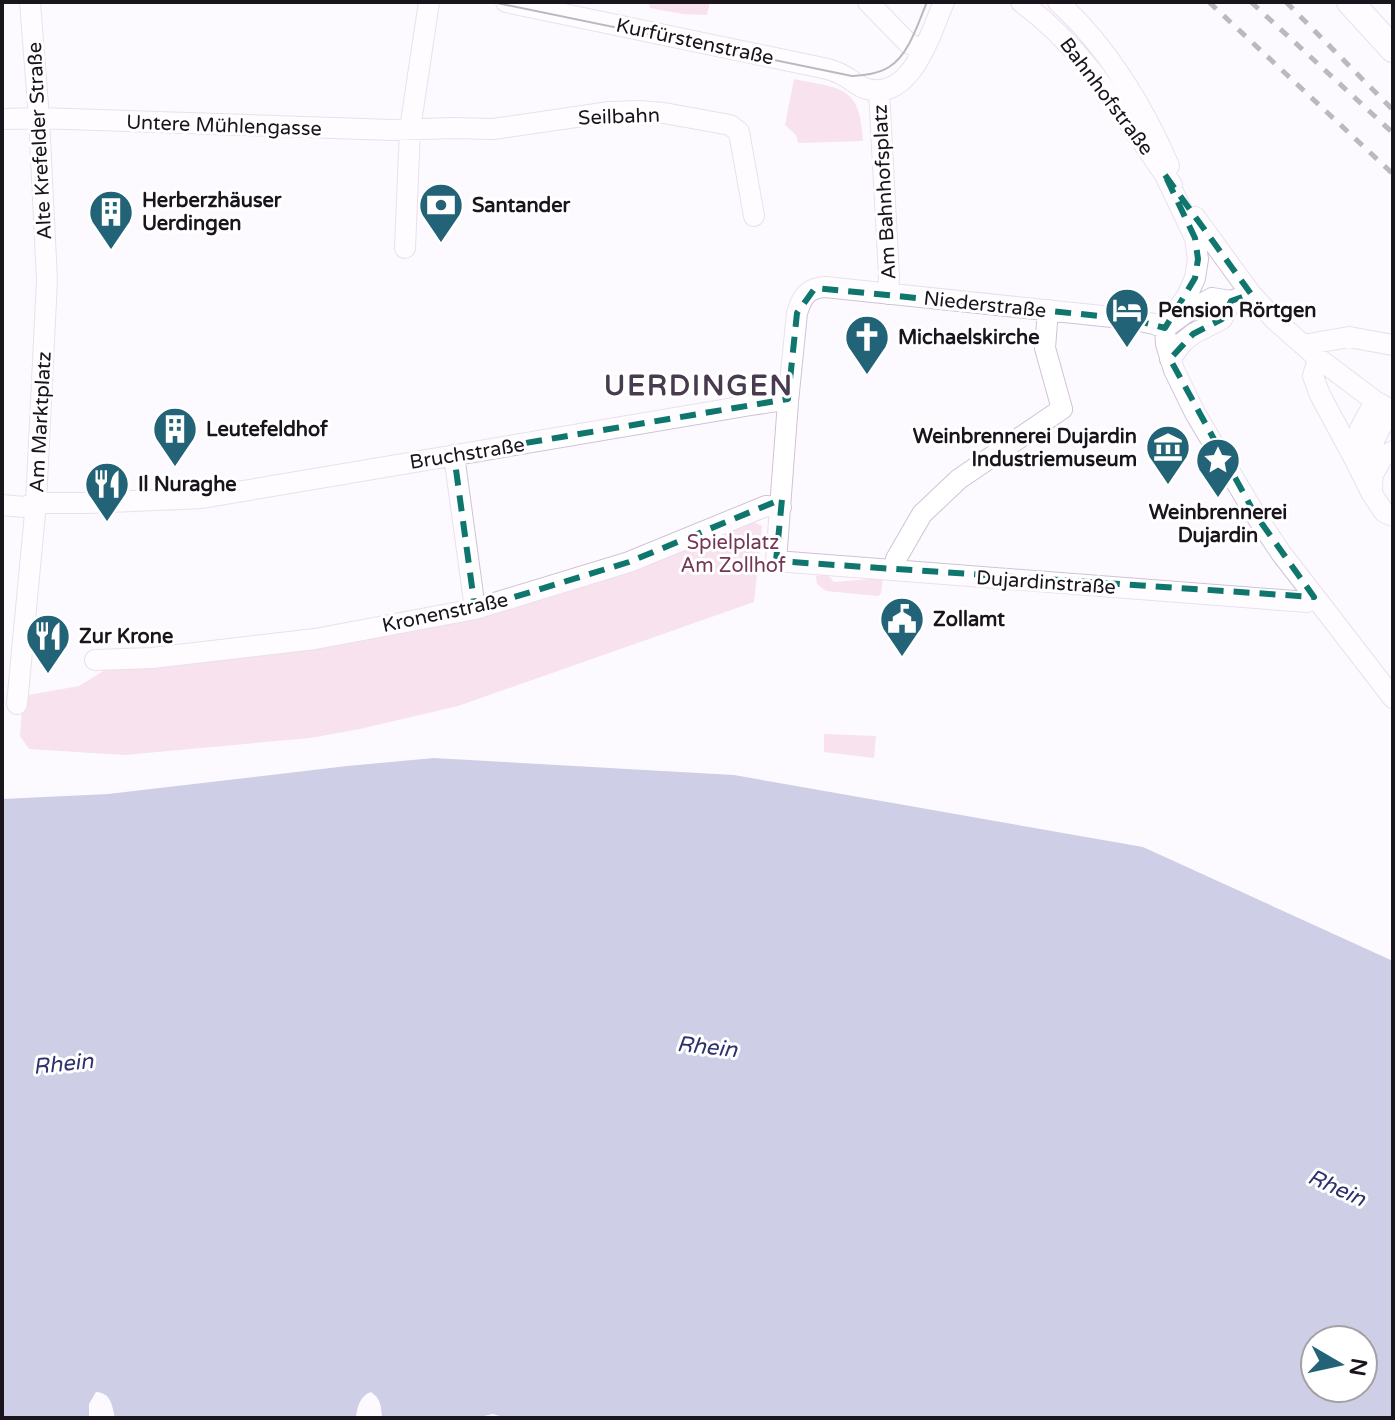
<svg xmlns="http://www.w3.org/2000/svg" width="1395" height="1420" font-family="'Varela Round',sans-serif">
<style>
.green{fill:#efc6d7}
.water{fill:#959cca;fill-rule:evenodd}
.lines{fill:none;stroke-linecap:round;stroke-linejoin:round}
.minor-casing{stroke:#d1c1d9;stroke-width:22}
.major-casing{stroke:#d1c1d9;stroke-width:28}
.minor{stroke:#fff;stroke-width:20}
.major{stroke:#fff;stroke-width:26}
.tram{stroke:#6e6971;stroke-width:2}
.rail{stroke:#6e6971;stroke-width:5;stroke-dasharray:10 10;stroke-linecap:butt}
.marked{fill:none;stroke:#0f766e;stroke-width:6;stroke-dasharray:16 10;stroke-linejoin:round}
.labels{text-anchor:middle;stroke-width:6;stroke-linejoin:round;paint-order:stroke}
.street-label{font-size:20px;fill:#1a141d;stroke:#fff}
.poi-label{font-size:20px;font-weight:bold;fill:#1a141d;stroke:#fff;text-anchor:start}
.park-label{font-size:20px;fill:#753555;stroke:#fff}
.water-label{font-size:22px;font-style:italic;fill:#2e316b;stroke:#fff}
.district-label{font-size:28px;font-weight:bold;letter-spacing:2px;fill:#483b4f;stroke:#fff}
</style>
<rect width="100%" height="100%" fill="#fdfaff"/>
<path class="green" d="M648,2h62l-3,13 -24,-1 -33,-6z
M794,79c48,10 66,6 69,62l-65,2 -2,-8 -11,-10z
M752,521l10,5 -8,76 -296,104 -98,23 -50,9 -186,17 -95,-6 -9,-13 3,-40 56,-10 39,-24 359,-50z
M827,574l7,8 49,-4 -2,15 -3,3 -52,-5 -9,-7 -1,-8z
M824,734l52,2 -2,22 -50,-6z"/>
<path class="water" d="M434,758l300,17 409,72 250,114v457h-887l-13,-4 -18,4h-93c-1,-12 -1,-19 -11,-26 -11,4 -14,15 -15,26h-241c-3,-13 -4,-25 -19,-26l-7,12v14h-87v-619l106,-5 239,-28zM1315,1340h48v48h-48z"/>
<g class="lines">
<g class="minor-casing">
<path id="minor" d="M506,2l322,67c6,2 12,4 18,8 7,4 13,10 21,12 45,12 64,-57 77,-87
M868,2l40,41 15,7
M1021,2c67,49 104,117 151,183
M1058,2c48,43 86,105 111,164
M879,91l10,185 -1,18
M2,119l37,-1 353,12 61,-2 40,1 117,-17 28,-1 26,2 66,12 9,7 15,84
M1165,175l30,63 3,21 -3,19 -8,18 -22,32 1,16 8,26 21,43 60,101 26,39 112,145
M1195,217l56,77 24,26 43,38 57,43 18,10
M405,248l5,-119 19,-127
M1251,294l-20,7 -19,-3 -25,14 -22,16 -11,-4 -23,-5 -306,-32c-18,1 -23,10 -28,26l-9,89 -12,159 531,41 7,-5
M1303,345l46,-8 44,8
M1318,358l-5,18 7,19 34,63
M1170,359l13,-17 10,-8 29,-15 9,-18
M1375,401l-15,28 -6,29 18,36 12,18 9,4
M454,455l21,154
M1372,476l11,-19 10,-6
M1372,490l2,-50 16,-30
M2,505l22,2 12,-4h52l114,-5 549,-93 26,-4 11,1
M894,570l2,-11 26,-45 37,-35 103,-70 -17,-61 3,-38
M95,660l57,-2 163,-19 160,-30 154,-47 137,-56 15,1
M17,704l19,-201 11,-223 -8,-162 -9,-116"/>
</g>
<g class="major-casing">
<path id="major" d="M1350,2l43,47"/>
</g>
<use href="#minor" class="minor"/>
<use href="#major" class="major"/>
<path class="tram" d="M492,2l360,74c12,-1 26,-2 37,-9 20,-12 29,-44 38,-65"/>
<path class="rail" d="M1209,2l184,172
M1251,2l142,131
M1286,2l107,108"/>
</g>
<path d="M0 0H1395V1420H0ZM1165,175l86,119 -20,7 -9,18 -29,15 -23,25 85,155 59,83 -538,-36 6,-62 -153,63 -154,47 -21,-154 334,-56 9,-86 18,-25 316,31 34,9 30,-50 3,-19 -3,-21z" fill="#fdfaff" fill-opacity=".55" fill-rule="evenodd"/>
<path class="marked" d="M1165,175l86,119 -20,7 -9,18 -29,15 -23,25 85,155 59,83 -538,-36 6,-62 -153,63 -154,47 -21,-154 334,-56 9,-86 18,-25 316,31 34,9 30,-50 3,-19 -3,-21z"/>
<defs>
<g id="bank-pin" transform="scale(2.3)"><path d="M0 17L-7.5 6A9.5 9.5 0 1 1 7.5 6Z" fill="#236378" stroke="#fff"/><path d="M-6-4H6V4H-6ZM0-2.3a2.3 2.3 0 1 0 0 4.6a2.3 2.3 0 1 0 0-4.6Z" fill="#fff"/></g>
<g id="building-pin" transform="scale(2.3)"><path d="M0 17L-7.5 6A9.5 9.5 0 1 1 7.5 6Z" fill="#236378" stroke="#fff"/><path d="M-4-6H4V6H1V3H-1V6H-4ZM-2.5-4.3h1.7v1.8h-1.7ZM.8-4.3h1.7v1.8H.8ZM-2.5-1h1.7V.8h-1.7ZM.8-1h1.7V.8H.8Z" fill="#fff"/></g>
<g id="hotel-pin" transform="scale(2.3)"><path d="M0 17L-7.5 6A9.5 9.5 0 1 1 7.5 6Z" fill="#236378" stroke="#fff"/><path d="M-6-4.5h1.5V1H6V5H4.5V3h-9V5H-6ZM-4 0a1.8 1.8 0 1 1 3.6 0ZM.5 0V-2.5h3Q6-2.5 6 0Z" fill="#fff"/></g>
<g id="church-pin" transform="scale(2.3)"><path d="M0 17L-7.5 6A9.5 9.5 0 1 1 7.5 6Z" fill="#236378" stroke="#fff"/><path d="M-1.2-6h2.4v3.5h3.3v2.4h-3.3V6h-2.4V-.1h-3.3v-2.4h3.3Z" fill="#fff"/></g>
<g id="museum-pin" transform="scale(2.3)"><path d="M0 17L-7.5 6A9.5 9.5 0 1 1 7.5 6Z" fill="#236378" stroke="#fff"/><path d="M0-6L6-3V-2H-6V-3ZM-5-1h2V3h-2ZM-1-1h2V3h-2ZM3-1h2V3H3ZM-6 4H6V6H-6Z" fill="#fff"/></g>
<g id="sight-pin" transform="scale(2.3)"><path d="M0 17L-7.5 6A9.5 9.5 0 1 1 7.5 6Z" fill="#236378" stroke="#fff"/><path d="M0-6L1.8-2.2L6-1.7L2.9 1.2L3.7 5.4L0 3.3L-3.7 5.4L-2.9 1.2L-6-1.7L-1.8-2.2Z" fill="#fff"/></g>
<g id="restaurant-pin" transform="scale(2.3)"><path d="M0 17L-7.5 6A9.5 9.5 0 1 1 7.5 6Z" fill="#236378" stroke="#fff"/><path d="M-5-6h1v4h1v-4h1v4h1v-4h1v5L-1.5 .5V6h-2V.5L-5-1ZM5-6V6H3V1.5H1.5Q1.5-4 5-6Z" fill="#fff"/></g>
<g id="civic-pin" transform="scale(2.3)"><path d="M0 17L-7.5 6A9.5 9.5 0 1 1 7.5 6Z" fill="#236378" stroke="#fff"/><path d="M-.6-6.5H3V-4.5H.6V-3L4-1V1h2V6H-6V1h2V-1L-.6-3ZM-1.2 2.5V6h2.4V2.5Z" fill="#fff"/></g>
</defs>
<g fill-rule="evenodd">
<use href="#bank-pin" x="441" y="205"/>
<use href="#building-pin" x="111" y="212"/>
<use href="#hotel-pin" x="1127" y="310"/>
<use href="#church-pin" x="867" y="337"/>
<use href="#building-pin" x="175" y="429"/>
<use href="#museum-pin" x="1168" y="447"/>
<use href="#sight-pin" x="1218" y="460"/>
<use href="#restaurant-pin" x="107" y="484"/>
<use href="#civic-pin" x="902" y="619"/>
<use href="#restaurant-pin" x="48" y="636"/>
</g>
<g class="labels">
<g class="street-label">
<text transform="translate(695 41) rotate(12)" y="7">Kurfürstenstraße</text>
<text transform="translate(1107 96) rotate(53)" y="7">Bahnhofstraße</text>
<text transform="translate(619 116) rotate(-2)" y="7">Seilbahn</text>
<text transform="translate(224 125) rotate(2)" y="7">Untere Mühlengasse</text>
<text transform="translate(39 141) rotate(-93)" y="7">Alte Krefelder Straße</text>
<text transform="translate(884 192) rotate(-93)" y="7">Am Bahnhofsplatz</text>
<text transform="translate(985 304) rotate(6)" y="7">Niederstraße</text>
<text transform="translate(40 422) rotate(-87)" y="7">Am Marktplatz</text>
<text transform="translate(467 453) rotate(-9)" y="7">Bruchstraße</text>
<text transform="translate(1046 582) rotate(4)" y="7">Dujardinstraße</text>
<text transform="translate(445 612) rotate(-12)" y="7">Kronenstraße</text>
</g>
<g class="poi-label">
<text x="142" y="207">Herberzhäuser<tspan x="142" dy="23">Uerdingen</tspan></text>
<text x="472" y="212">Santander</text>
<text x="1158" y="317">Pension Rörtgen</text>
<text x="898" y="344">Michaelskirche</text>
<text x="206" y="436">Leutefeldhof</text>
<text x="1137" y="443" text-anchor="end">Weinbrennerei Dujardin<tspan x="1137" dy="23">Industriemuseum</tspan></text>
<text x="138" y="491">Il Nuraghe</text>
<text x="1218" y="519" text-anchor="middle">Weinbrennerei<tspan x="1218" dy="23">Dujardin</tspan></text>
<text x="933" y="626">Zollamt</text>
<text x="79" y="643">Zur Krone</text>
</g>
<g class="park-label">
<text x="733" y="549">Spielplatz<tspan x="733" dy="23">Am Zollhof</tspan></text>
</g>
<g class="water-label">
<text transform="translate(707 1046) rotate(6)" y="8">Rhein</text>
<text transform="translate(63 1063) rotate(-6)" y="8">Rhein</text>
<text transform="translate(1337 1187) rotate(24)" y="8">Rhein</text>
</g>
<g class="district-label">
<text x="699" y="395">UERDINGEN</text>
</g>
</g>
<rect width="1395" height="1420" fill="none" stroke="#1a141d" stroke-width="8"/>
<g transform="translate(1339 1364) rotate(99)"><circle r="38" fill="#ffffff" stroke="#a3a1a5" stroke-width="2"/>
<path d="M0-6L14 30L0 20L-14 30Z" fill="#236378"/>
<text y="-12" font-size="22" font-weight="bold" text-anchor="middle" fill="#1a141d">N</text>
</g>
</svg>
